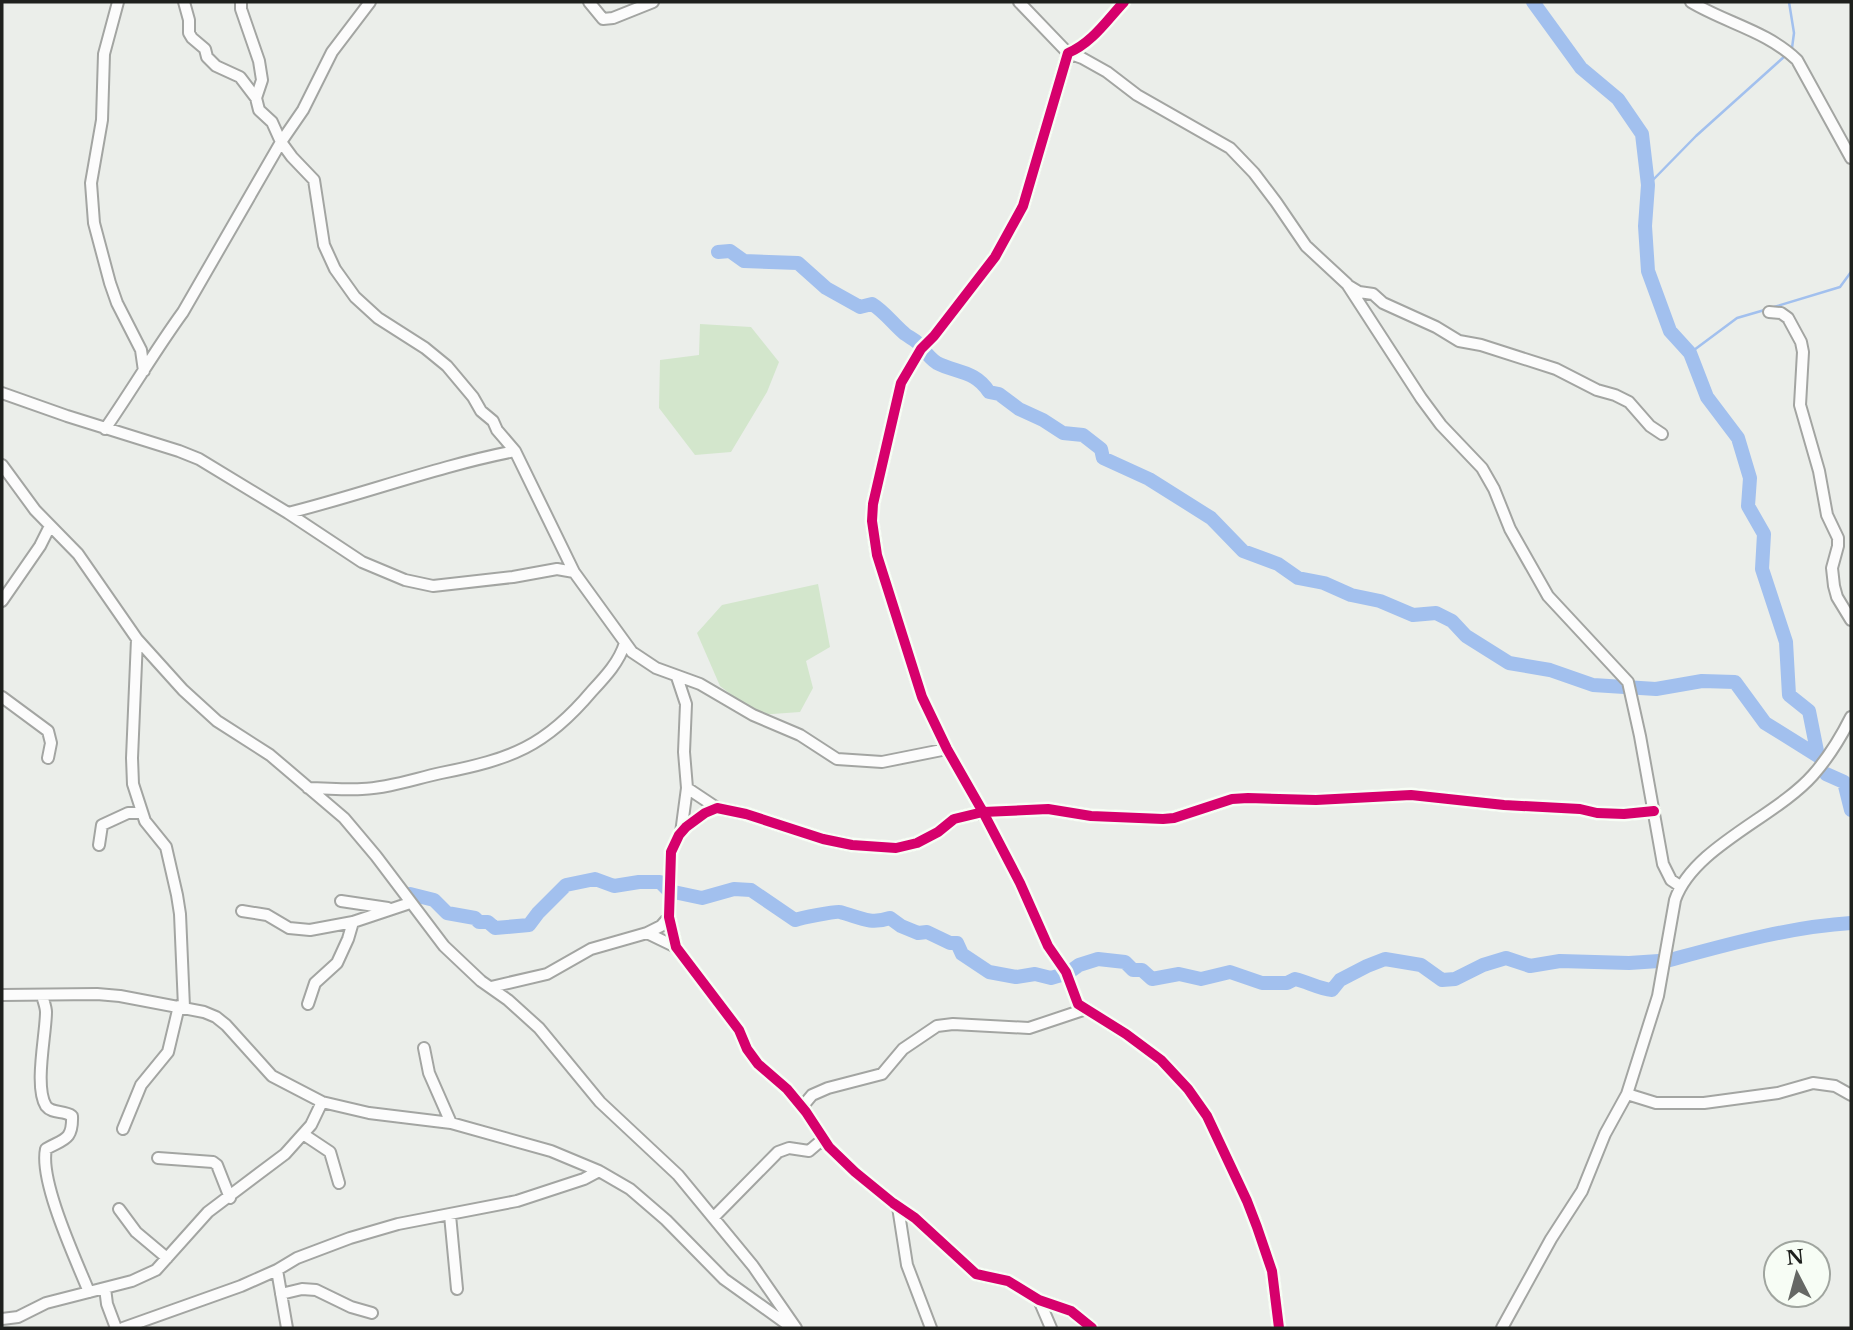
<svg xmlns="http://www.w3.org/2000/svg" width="1853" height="1330" font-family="'Libre Baskerville',serif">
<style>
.green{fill:#d3e6cc}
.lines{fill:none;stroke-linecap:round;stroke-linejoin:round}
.stream{stroke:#a2c0ee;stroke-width:2.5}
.river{stroke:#a2c0ee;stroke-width:14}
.minor-casing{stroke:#a3a5a2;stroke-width:14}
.minor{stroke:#fcfcfc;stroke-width:10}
.cycleway-casing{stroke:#f7fdf5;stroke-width:15}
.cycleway{stroke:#d6006c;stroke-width:10}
</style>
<rect width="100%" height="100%" fill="#ebeeea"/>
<path class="green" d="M700,324l51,3 28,35 -12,30 -36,60 -36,3 -36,-47 1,-48 39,-5z
M818,584l12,63 -24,14 7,27 -13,24 -42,3 -38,-29 -23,-53 25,-28z"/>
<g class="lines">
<path class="stream" d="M1789,2l5,31 -2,15
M1648,185l48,-49 89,-80
M1774,307l66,-20 11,-15
M1690,353l47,-35 31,-9"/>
<path class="river" d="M1533,2l48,66 37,31 24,35 6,51 -3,41 3,45 22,60 20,22 17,44 31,41 12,40 -2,28 16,28 -2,35 24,73 3,53 20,16 9,45
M718,252l12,-1 14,10 54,2 28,25 34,19 12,-3c13,8 21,20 33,30 4,3 9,5 13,9 6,7 11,15 19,20 19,10 38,7 52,29l10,2 20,15 24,11 20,13 20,2 18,14 2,9 46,21 62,39 32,33 35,13 20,14 26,5 27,12 29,6 33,14 23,-2 16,8 14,15 43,27 41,7 43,15 63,4 46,-8 33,1 30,41 53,33
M1826,774l18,8 7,28
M410,894l24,6 13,13 28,5 4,4h9l7,6 34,-3 9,-12 28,-28 29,-6 19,7 25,-4h21l9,9 33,7 32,-9 17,1 44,30c6,-2 40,-9 45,-8 19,5 29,13 50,6l11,8 17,7 9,-1 23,11h7l5,11 27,18 27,5 19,-3 16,4 17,-5 11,-8 19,-6 27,3 8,8h9l10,9 27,-5 22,5 29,-7 32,11h25l8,-4c13,3 24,10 37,11l8,-10 27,-14 18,-7 36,6 21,15 13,-1 28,-14 23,-7 24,8 30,-5 69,2 30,-2
M1670,960c59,-16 119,-33 181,-37"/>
<g class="minor-casing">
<path id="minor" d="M118,2l-14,52 -2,66 -11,63 3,40 16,60 7,20 24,47 3,21
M184,2l5,18v13l3,5 13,11 2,8 9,9 24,11 16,21
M241,2v7l18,52 3,19 -6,18 3,12 13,12 9,20 11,15 22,23 10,65 11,24 20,28 23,21 47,30 22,18 26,31 8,14 12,10 4,9 18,21 59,121
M589,2l14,17 10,-1 40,-16
M1019,2l49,51 14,5 25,14 30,23 93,53 24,25 22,29 30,44 41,38 74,114 20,27 41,43 12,21 16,40 38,67 80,86 12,54 23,128 8,16 9,6
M1124,2c-17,18 -32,41 -56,51l-45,153 -28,51 -61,79 -13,13 -20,34 -28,121 -1,17 5,34 45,142 25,52 36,63 37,71 28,63 18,26 12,32 48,30 35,26 27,29 19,27 40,85 10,26 15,44 7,57
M1691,2c35,21 76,29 106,58l54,98
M1349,286l10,6 14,2 10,9 53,24 23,14 22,4 75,24 41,21 18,5 14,7 21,24 12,8
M1769,312l12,1 7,5 13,24 2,10 -3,53 19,66 8,44 11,23v8l-6,22 2,18 3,11 14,23
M2,393l65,23 112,35 20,8 89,54 74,49 43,18 28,6 80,-9 44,-8 17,3 58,80 24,16 44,16 53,31 47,20 37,24 45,3 65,-13
M105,429c27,-39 51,-80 78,-117l98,-170 22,-32 29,-58 38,-50
M2,465l33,45 43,44 59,85 46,51 34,31 53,34 74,63 32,38 68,90 37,35 27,19 31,28 61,74 78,73 75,91 43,62
M288,513c76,-19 150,-47 227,-62
M2,601l38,-55 10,-20
M137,639l-5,119 1,26 12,37 21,26 11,48 3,19 4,93
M677,677l9,27 -2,48 3,36
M2,697l46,34 3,12 -3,15
M308,788c18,0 36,2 54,1 27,-1 52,-10 79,-16 70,-14 104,-26 151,-82 14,-15 27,-29 33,-48
M681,833l6,-45 30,20
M99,845l3,-20 26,-12h13
M341,901l47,7
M242,911l25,4 22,13 21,2 43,-8 57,-19
M647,933l29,14
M491,987l56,-13 44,-25 56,-16 14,-7 8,-9
M2,995l95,-1 23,2 84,16 12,5 10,8 46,51 50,26 47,11 82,10 100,28 48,20 31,18 36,31 58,59 67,48
M42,995c1,5 4,12 4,17 0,22 -12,75 0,94 6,8 18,4 26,10 1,25 -9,23 -26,33 -7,32 30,111 43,143
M308,1004l7,-21 22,-20 11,-24 5,-17
M424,1048l5,25 22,50
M1627,1094l29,9h48l74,-10 35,-10 22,3 16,9
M802,1107l10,-12 16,-7 54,-14 21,-25 34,-23 16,-2 76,4 54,-18
M123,1129l18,-44 27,-33 11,-46
M303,1134l27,18 9,31
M158,1158l55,4 4,3 13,33
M898,1207l9,58 24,63
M119,1209l17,23 31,26
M450,1215l7,74
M714,1217l64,-65 11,-4 20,3 14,-12
M277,1270l10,58
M105,1288l2,16 9,24
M281,1294l21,-5 14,1 35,17 21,6
M1039,1300l12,28
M2,1319l16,-2 28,-14 86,-22 24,-11 52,-58 77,-58 26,-29 11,-23
M123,1328l118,-42 36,-16 20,-12 53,-20 48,-14 119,-23 67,-22 15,-8
M1092,1328l-21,-17 -32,-11 -31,-19 -32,-7 -61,-56 -22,-15 -38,-31 -26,-25 -23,-35 -19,-23 -29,-25 -11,-15 -8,-19 -63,-83 -7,-30 2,-65 8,-17 7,-8 19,-14 12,-5 29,6 77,25 29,6 44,3 21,-5 21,-11 16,-13 29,-7 65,-3 43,7 72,3 11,-1 58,-19 16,-1 68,2 95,-5 93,10 76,4 17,4 27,1 30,-3
M1502,1328l49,-89 31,-48 23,-57 22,-40 31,-98 17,-96c18,-53 101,-83 138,-125 15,-17 28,-38 38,-58"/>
</g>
<use href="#minor" class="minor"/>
<g class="cycleway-casing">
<path id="cycleway" d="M1124,2c-17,18 -32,41 -56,51l-45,153 -28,51 -61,79 -13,13 -20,34 -28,121 -1,17 5,34 45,142 25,52 36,63 37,71 28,63 18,26 12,32 48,30 35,26 27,29 19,27 40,85 10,26 15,44 7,57
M1092,1328l-21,-17 -32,-11 -31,-19 -32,-7 -61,-56 -22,-15 -38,-31 -26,-25 -23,-35 -19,-23 -29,-25 -11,-15 -8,-19 -63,-83 -7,-30 2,-65 8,-17 7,-8 19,-14 12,-5 29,6 77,25 29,6 44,3 21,-5 21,-11 16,-13 29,-7 65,-3 43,7 72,3 11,-1 58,-19 16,-1 68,2 95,-5 93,10 76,4 17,4 27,1 30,-3"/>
</g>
<use href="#cycleway" class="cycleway"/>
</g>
<rect width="1853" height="1330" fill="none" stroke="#1e201d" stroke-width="7"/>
<g transform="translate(1797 1274) rotate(354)"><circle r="33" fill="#f7fdf5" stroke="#a0a59f" stroke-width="2"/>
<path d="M0-5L12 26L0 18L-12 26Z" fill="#666865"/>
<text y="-10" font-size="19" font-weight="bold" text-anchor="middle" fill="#1e201d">N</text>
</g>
</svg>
